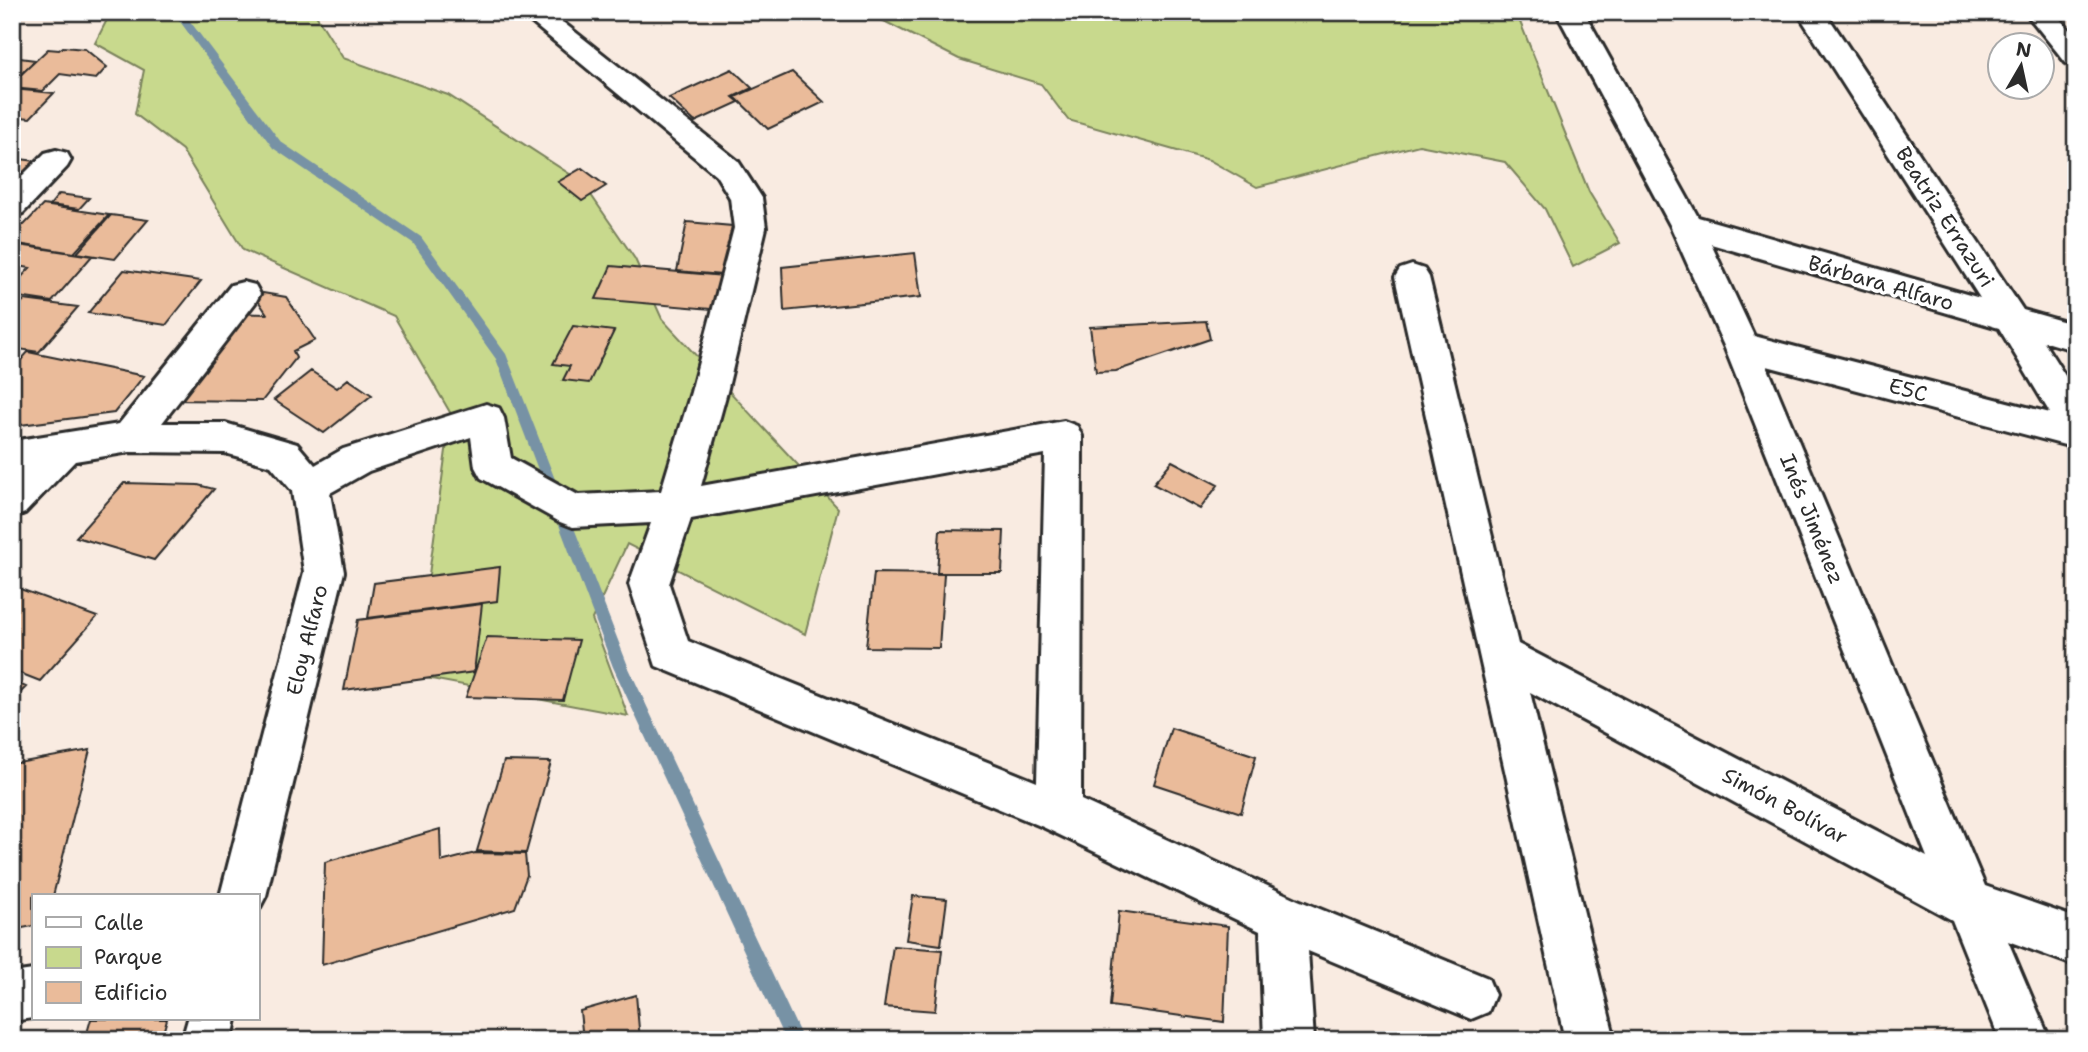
<svg xmlns="http://www.w3.org/2000/svg" width="2088" height="1052" font-family="'Shantell Sans',sans-serif">
<style>
.green{fill:#c8d98d;stroke:#7a825c;stroke-width:2}
.lines{fill:none;stroke-linecap:round;stroke-linejoin:round}
.stream{fill:#7792a5;fill-rule:evenodd}
.building{fill:#eabb9a;stroke:#2b2b2b;stroke-width:2}
.minor-casing{stroke:#2b2b2b;stroke-width:6}
.minor{fill:#fff;fill-rule:evenodd}
.labels{text-anchor:middle;stroke-width:7;stroke-linejoin:round;paint-order:stroke}
.street-label{font-size:21px;fill:#2b2b2b;stroke:#fff}
</style>
<rect width="100%" height="100%" fill="#f9ebe1"/>
<filter id="ink" filterUnits="userSpaceOnUse"><feTurbulence type="fractalNoise" baseFrequency=".0143" numOctaves="2"/><feDisplacementMap in="SourceGraphic" scale="14" xChannelSelector="R" yChannelSelector="G"/><feConvolveMatrix kernelMatrix="1 2 1 2 8 2 1 2 1" color-interpolation-filters="sRGB"/></filter>
<g filter="url(#ink)">
<path class="green" d="M111,12h203l29,46 105,37 134,87 53,77 27,60 176,189 -33,126 -178,-90 -35,75 36,97 -213,-40 36,-262 -57,-98 -151,-66 -61,-100 -47,-36 9,-44 -49,-27z
M866,12h650l73,180 31,51 -47,24 -28,-58 -40,-47 -86,-17 -162,42 -48,-27 -141,-40 -27,-36 -82,-25z"/>
<g class="lines">
<path class="stream" d="M173,12h10l98,130 140,95 85,117 122,312 175,374h-18l-172,-373 -117,-308 -83,-116 -140,-95z"/>
</g>
<path class="building" d="M63,47l22,2 22,18 -11,12 -36,-5 -17,17 -31,-3v-5l36,-34 11,1z
M12,57l23,3 -23,23z
M732,69l20,19 -19,9 6,5 -44,20 -26,-24z
M792,72l32,30 -56,27 -33,-32z
M12,89l42,4 -24,25 -18,-2z
M12,158l24,3 -24,25z
M582,168l24,18 -24,15 -24,-19z
M59,194l30,4 -10,11 -29,-4z
M43,205l66,10 -35,38 -62,-10v-10l8,-8h4z
M111,215l37,5 -33,39 -38,-6z
M687,222l45,4 -10,49 -45,-4z
M12,244l80,12 -40,46 -40,-6v-9l18,-19 -18,-3z
M915,253l6,44 -137,14 -2,-44z
M611,266l113,10 -13,33 -115,-10z
M124,270l77,11 -35,44 -78,-12z
M263,293l23,4 29,43 -22,11 3,7 -34,43 -94,-1 62,-87 37,1 -12,-18z
M24,300l54,7 -39,45 -27,-4v-35z
M1206,321l4,18 -94,32 -20,1 -6,-45z
M573,326l41,5 -25,52 -26,-3 7,-14 -17,-2z
M28,352l116,24 -30,37 -102,13v-56z
M311,371l26,17 11,-9 24,16 -48,38 -50,-33z
M1172,461l46,24 -18,24 -47,-25z
M124,483l74,2 16,4 -60,71 -78,-23z
M940,530l64,1 -2,42h-65z
M500,567l-3,34 -129,17 6,-35z
M874,573l70,1 -5,74 -73,-1z
M12,586l85,31 -57,64 -28,-11z
M482,604l-8,68 -130,18 14,-70z
M487,637l92,3 -16,60 -97,-3z
M12,681l14,6 -14,14z
M1171,728l85,28 -15,57 -87,-29z
M90,750l-37,146h-20v30l-21,4v-166z
M504,761l47,1 -25,91 -49,-2z
M440,829l1,33 34,-9 50,1 2,21 -12,33 -193,57 3,-103z
M913,896l34,3 -6,46 -35,-5z
M1119,911l109,15 -4,96 -114,-16z
M893,946l49,4 -7,61 -51,-4z
M636,995l4,45h-57l-3,-29z
M91,1019h76l-6,21h-76z"/>
<g class="lines">
<g class="minor-casing">
<path id="minor" d="M519,12h31l188,149 24,37 4,30 -39,164 -26,94 363,-65 13,5 5,10 -1,364 217,100 190,78 7,17 -7,17 -17,7 -163,-68 6,89h-50l-4,-109 -217,-104 -387,-161 -27,-82 22,-61 -78,4 -13,-5 -79,-44 -6,-11 -4,-30 -102,34 -39,22 14,79 -78,324 -9,17v-17h-37l84,-324 -12,-81 -21,-25 -46,-13 -95,-1 -55,9 -50,52 -13,5v-41l7,-7 -7,1v-30l107,-17 112,-139 12,-3 12,3 5,9 -5,9 -93,120h63l72,21 18,21 28,-16 143,-45 13,4 5,10 7,40 67,37 83,-4 30,-99 43,-164 -4,-30 -14,-23zM1045,454l-8,328 -349,-141 -19,-57 22,-65z
M1556,12h28l114,205 282,81 -183,-286h28l198,298 53,15v26l-33,-10 33,52v55l-309,-82 218,520 91,32v48l-68,-25 42,99h-50l-48,-120 -422,-228 85,348h-50l-170,-763 5,-8 12,-4 12,4 5,8 89,367 409,213 -203,-511 -54,-121zM1711,244l288,84 51,85 -296,-77z
M2025,12h29l22,26v28l-10,-3z
M56,150l11,3 4,7 -4,7 -44,46 -11,3v-30l33,-33z
M33,970v48l-21,3v-48z
M188,1019h48l-4,21h-50z"/>
</g>
<use href="#minor" class="minor"/>
</g>
</g>
<g class="labels">
<g class="street-label">
<text transform="translate(1945 217) rotate(57)" y="7">Beatriz Errazuri</text>
<text transform="translate(1881 283) rotate(16)" y="7">Bárbara Alfaro</text>
<text transform="translate(1908 390) rotate(15)" y="7">E5C</text>
<text transform="translate(1812 519) rotate(68)" y="7">Inés Jiménez</text>
<text transform="translate(307 640) rotate(-76)" y="7">Eloy Alfaro</text>
<text transform="translate(1785 806) rotate(28)" y="7">Simón Bolívar</text>
</g>
</g>
<rect width="2088" height="1052" fill="none" stroke="#fff" stroke-width="42"/>
<rect x="21" y="21" width="2046" height="1010" fill="none" stroke="#2b2b2b" stroke-width="2.5" filter="url(#ink)"/>
<rect x="32" y="894" width="228" height="126" fill="#ffffff" stroke="#aaaaaa" stroke-width="2"/>
<rect x="46" y="917" width="35" height="10" fill="#ffffff" stroke="#aaaaaa" stroke-width="2"/>
<text x="94" y="930" font-size="21" fill="#2b2b2b">Calle</text>
<rect x="46" y="947" width="35" height="21" fill="#c8d98d" stroke="#aaaaaa" stroke-width="2"/>
<text x="94" y="964" font-size="21" fill="#2b2b2b">Parque</text>
<rect x="46" y="982" width="35" height="21" fill="#eabb9a" stroke="#aaaaaa" stroke-width="2"/>
<text x="94" y="1000" font-size="21" fill="#2b2b2b">Edificio</text>
<g transform="translate(2021 66) rotate(9)"><circle r="33" fill="#ffffff" stroke="#aaaaaa" stroke-width="2"/>
<path d="M0-5L12 26L0 18L-12 26Z" fill="#2b2b2b"/>
<text y="-10" font-size="19" font-weight="bold" text-anchor="middle" fill="#2b2b2b">N</text>
</g>
</svg>
